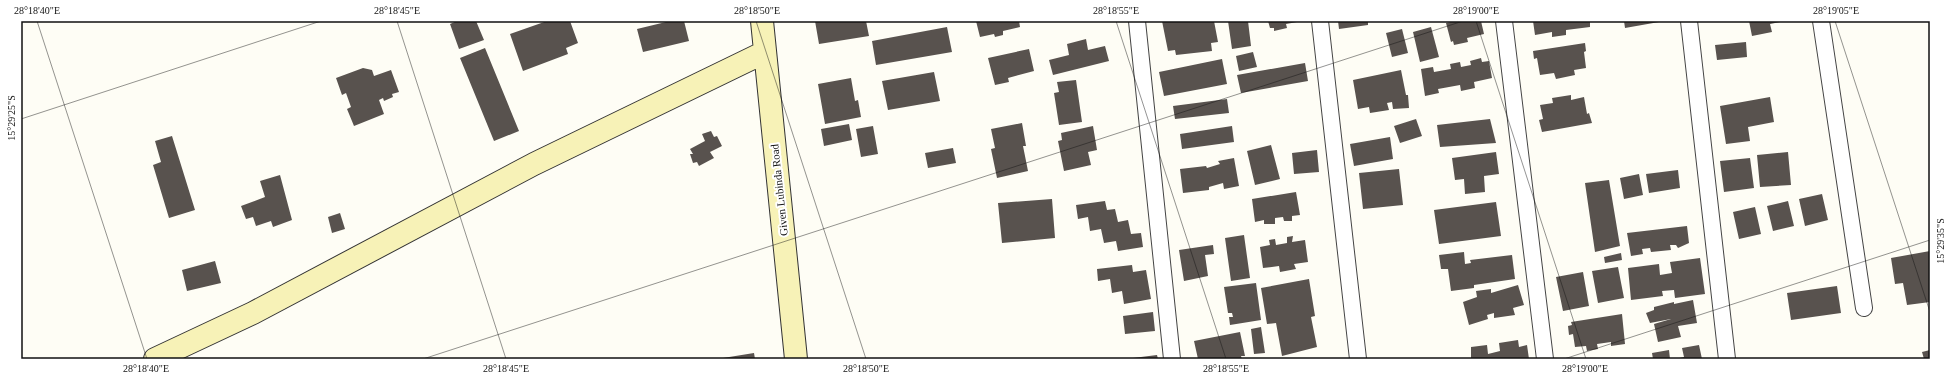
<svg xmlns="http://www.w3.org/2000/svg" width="1951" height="380" font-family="Georgia,serif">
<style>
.building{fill:#58524e}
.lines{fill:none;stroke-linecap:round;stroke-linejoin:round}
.street-casing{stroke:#444;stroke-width:18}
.secondary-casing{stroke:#333;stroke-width:24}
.street{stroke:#fff;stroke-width:16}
.secondary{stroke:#f7f2b7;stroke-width:22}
.ticks{fill:none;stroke:#111;stroke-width:1;stroke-opacity:0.45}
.labels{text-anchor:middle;stroke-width:4;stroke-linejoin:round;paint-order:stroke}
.street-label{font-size:11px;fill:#111;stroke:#fff}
.neatline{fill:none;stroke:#111;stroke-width:1.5}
.ticks-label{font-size:10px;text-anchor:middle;fill:#111}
</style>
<rect width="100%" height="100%" fill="#fefdf5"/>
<path class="building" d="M457,21h19l8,19 -25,9 -9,-25z
M547,21h23l8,22 -12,5 2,6 -45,17 -13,-37z
M670,21h14l5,20 -46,11 -6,-23z
M815,21h51l3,15 -50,8z
M976,21h43l1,6 -17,4v4l-8,2 -1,-3 -14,3z
M1162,21h52l4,21 -7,1 1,8 -36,4 -1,-5 -7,1z
M1228,21h20l3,25 -19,3z
M1268,21h29v1l-11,2 1,4 -13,3v-3h-4z
M1338,21h30v4l-29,4z
M1455,21h26l3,13 -17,4 1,4 -14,3 -1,-4 -2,1 -5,-19z
M1533,21h57v6l-24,3v5l-14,2v-5l-17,3z
M1624,21h35v1l-34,6z
M1749,21h31v1l-10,2 2,8 -20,4z
M947,27l5,25 -76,13 -4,-24z
M1431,27l8,30 -19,5 -7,-30z
M1402,29l6,24 -16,4 -6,-24z
M1086,39l2,11 17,-4 4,15 -56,14 -4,-15 20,-5 -2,-11z
M1746,42l1,15 -30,3 -2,-15z
M1585,43l1,8 -2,1 2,16 -12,2 1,5 -19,4 -2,-6 -14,2 -3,-17 -3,1 -1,-8z
M485,48l34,83 -25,10 -34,-83z
M1029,49l5,22 -26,7 1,4 -14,3 -7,-27z
M1253,52l4,15 -18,4 -3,-15z
M1481,58l1,4 7,-1 3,17 -18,4 1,6 -14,3 -1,-6 -22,4 1,4 -14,3 -4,-27 12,-2 1,5 17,-3 -1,-5 10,-2 1,5 10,-2 -1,-4z
M1222,59l5,25 -63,12 -5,-24z
M1305,63l3,18 -67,12 -4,-18z
M363,68l9,2 2,6 17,-6 8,22 -7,2 1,3 -9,4 -1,-3 -4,2 5,14 -30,12 -7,-17 4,-2 -5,-14 -4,2 -6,-17z
M1401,70l5,25h2l1,13 -16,1 -1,-7 -5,1 2,7 -19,3 -1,-6 -11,2 -5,-29z
M934,72l6,29 -52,9 -6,-29z
M851,78l4,23 3,-1 3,17 -36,7 -7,-40z
M1076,80l6,42 -23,3 -5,-32 5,-1 -2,-10z
M1571,95v5l13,-3 3,17 2,-1 3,10 -50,9 -3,-12 4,-1 -3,-14 13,-2 -1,-5z
M1770,97l4,25 -26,5 2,14 -24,3 -6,-38z
M1227,99l2,14 -54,6 -2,-13z
M1416,119l6,17 -22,7 -6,-17z
M1490,119l6,24 -56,4 -3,-22z
M1022,123l4,23h-3l5,25 -31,7 -6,-29 4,-1 -4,-19z
M849,124l3,16 -28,6 -3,-17z
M873,126l5,28 -17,3 -5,-28z
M1093,126l4,24 -9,2 3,13 -27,6 -6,-30 4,-1 -1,-7z
M1232,126l2,16 -52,7 -2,-15z
M711,131l3,6 3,-1 5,10 -12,6 4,6 -15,8 -2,-4 -4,1 -3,-9h3l-3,-5 15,-8 -3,-7z
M172,136l23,74 -26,8 -16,-53 8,-3 -6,-21z
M1390,137l3,22 -39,7 -4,-22z
M1271,145l9,34 -25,6 -8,-34z
M953,148l3,15 -28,5 -3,-15z
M1317,150l2,22 -25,2 -2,-21z
M1496,152l3,22 -15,2 1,16 -20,2 -1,-15 -9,1 -3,-22z
M1788,152l3,33 -31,2 -3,-32z
M1234,158l5,28 -15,3 -1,-6 -14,4v3l-26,3 -3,-24 26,-3 1,2 13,-4 -2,-3z
M1750,158l4,30 -30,4 -4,-31z
M1399,169l4,36 -40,4 -4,-36z
M1678,170l2,18 -31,5 -3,-19z
M1639,174l4,21 -19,4 -4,-21z
M280,175l12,45 -19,7 -2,-6 -15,5 -3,-9 -7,2 -5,-13 24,-9 -5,-16z
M1609,180l11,66 -25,6 -10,-69z
M1296,192l4,23 -8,1v5h-8l-1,-4 -8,1v6h-11v-4l-9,2 -3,-23z
M1822,194l6,26 -23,6 -6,-27z
M1052,199l3,39 -53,5 -4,-40z
M1105,201l2,9 8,-1 3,13 10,-2 3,14 10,-1 2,14 -25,4 -2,-10 -12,2 -3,-14 -11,2 -2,-14 -10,2 -2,-14z
M1788,201l6,25 -21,5 -6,-25z
M1496,202l5,34 -62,8 -5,-34z
M1755,207l6,27 -22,5 -6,-27z
M340,213l5,16 -13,4 -4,-16z
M1687,226l2,17 -11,5 -2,-3h-6l1,5 -20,2 -1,-4 -8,1 1,5 -12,2 -4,-23z
M1244,235l6,43 -19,3 -6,-43z
M1293,236l-1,6 13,-2 3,22 -14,2 2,5 -16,3 -1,-6 -16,2 -3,-21 10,-2 -1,-5 6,-1 1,6 11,-2v-6z
M1213,245l1,9 -9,1 3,21 -24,5 -5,-31z
M1930,251v51l-23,3 -4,-22 -8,1 -4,-26z
M1464,252l1,12 6,-1 -1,-3 42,-5 3,24 -41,6v3l-23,3 -3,-22h-7l-2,-14z
M1621,253l1,7 -17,3 -1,-6z
M1700,258l5,36 -30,4 -1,-8 -12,1 1,5 -32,4 -3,-32 31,-4 1,11 12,-2 -2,-11z
M215,261l6,22 -34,8 -5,-21z
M1132,265l1,7 13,-2 5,29 -27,5 -2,-13 -10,2 -2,-14 -12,2 -1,-12z
M1618,267l6,31 -26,5 -6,-32z
M1583,272l6,34 -26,5 -7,-34z
M1309,279l6,37 -4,1 6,30 -35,9 -6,-33 -9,1 -6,-36z
M1256,283l5,37 -31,5 -1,-8h4l-1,-4h-4l-4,-26z
M1518,285l6,20 -11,3 2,7 -21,3v-5l-7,2 1,4 -19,6 -6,-23 14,-5 -1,-6 15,-2v4z
M1837,286l4,27 -50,7 -4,-27z
M1693,300l4,23 -19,3 3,11 -23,5 -4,-18 17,-5 -21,4 -4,-10 8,-3v-3l20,-5v2z
M1153,312l2,19 -30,3 -2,-18z
M1622,314l3,30 -14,2v-4l-14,2 1,5 -11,2 -1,-5 -11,1 -2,-13 -4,1 -1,-9 4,-1 -1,-3z
M1261,327l4,26 -11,1 -3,-25z
M1240,332l5,24h-4l1,3h-44l-4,-18z
M1518,340l1,7 8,-2 2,14h-58v-12l16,-2 1,9 12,-3 -1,-8z
M1699,345l3,14h-27l9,-2 -2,-9z
M1669,350l1,9h-17l-1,-6z
M1930,350v9h-6l-2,-7z
M754,353l1,6h-32v-1z
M1157,355l1,4h-25v-1z"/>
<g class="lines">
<g class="street-casing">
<path id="street" d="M1137,21l35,338
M1320,21l38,338
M1504,21l41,338
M1689,21l38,338
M1821,21l43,287"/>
</g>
<g class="secondary-casing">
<path id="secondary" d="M762,21l34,338
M155,359l98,-46 281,-149 231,-112"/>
</g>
<use href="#street" class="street"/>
<use href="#secondary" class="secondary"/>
</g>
<path class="ticks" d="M37,21l110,338M397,21l109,338M756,21l110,338M1116,21l110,338M1476,21l110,338M1835,21l95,291M21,119l300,-98M423,359l1040,-338M1564,359l366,-119"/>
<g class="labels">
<g class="street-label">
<text transform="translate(779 190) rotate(-96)" y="4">Given Lubinda Road</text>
</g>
</g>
<rect width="1951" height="380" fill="none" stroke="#ffffff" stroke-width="44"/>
<rect x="22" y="22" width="1907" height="336" class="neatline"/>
<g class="ticks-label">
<text x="37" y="14">28°18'40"E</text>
<text x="397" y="14">28°18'45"E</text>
<text x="757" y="14">28°18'50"E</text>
<text x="1116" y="14">28°18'55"E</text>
<text x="1476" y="14">28°19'00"E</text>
<text x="1836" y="14">28°19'05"E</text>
<text transform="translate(11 118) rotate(-90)" y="4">15°29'25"S</text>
<text transform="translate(1940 241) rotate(-90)" y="4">15°29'35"S</text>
<text x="146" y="372">28°18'40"E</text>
<text x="506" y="372">28°18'45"E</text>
<text x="866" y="372">28°18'50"E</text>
<text x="1226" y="372">28°18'55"E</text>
<text x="1585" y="372">28°19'00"E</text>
</g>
</svg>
